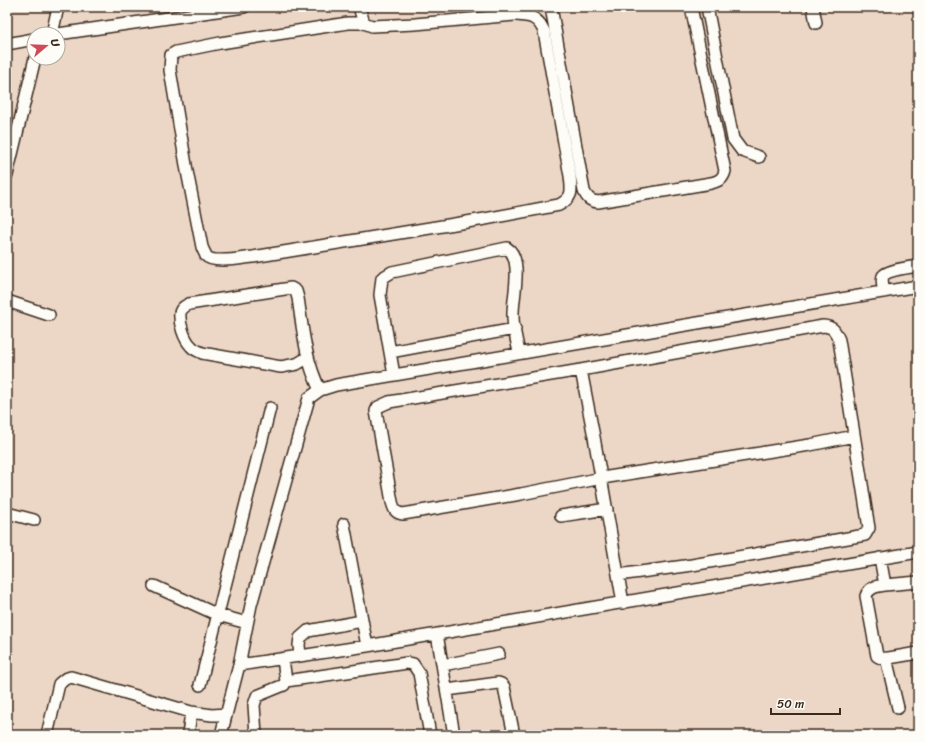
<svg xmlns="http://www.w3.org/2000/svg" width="925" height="742" font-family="Sriracha,sans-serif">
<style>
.built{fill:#ecd7c7;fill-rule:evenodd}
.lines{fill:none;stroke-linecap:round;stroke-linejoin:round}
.minor-casing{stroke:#3b2a1e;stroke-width:14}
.minor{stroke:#fdfcf7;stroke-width:11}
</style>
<rect width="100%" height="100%" fill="#f5ebe1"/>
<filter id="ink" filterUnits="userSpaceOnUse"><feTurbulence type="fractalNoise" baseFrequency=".025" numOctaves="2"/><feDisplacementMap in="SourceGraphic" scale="8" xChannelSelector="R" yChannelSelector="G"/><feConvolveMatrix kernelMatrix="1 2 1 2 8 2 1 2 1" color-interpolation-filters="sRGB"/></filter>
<g filter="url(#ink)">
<path class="built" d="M7,7h911v728h-911zM34,34h24v24h-24z"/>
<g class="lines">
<g class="minor-casing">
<path id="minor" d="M359,7l5,16
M551,7l33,184c3,7 6,10 14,11l113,-19c8,-2 12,-4 14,-12l-34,-164
M707,7l26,132 9,12 17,6
M813,7l3,16
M515,15c15,1 22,1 29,16l26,145c2,16 3,21 -11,29l-74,14 -232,38c-10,1 -40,7 -47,-1 -1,-3 -3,-6 -4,-9l-15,-76 -17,-101 1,-15 5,-3 44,-9 128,-20h16l8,3 43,-2z
M52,34l6,-27
M58,34l186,-27
M7,44l27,-5
M7,175l28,-117
M884,292c-1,-5 -3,-11 -1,-16 4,-6 28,-9 35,-10
M7,301l42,14
M390,352l125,-23
M307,358l-10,6 -16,3 -79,-14c-3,-2 -8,-3 -11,-7 -7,-7 -12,-23 -11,-33 1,-5 5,-7 9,-9l102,-16 5,3 2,7c5,33 7,61 22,92
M581,370l13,67 29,166
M394,375l-14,-80 2,-17 10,-6 115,-24c17,11 5,51 6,68 0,13 4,25 6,37
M7,513l27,7
M561,516l46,-7
M344,524l23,122
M880,558l5,27c-8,1 -16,2 -19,11l11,60 6,3 35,-6
M618,575l74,-10 173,-30 4,-7 -30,-188c-4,-9 -5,-13 -16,-14l-242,44 -192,32 -11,5 -2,4 16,91c2,7 3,11 11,12l118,-20 81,-16 208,-33 44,-9
M885,585l33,-3
M154,586l64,29 29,8
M437,634l17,101
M300,656l-1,-11 1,-7 8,-7 54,-10
M886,658l12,50
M239,665l128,-19 551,-94
M443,665l56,-11
M286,681l121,-18 6,1 6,9 11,62
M200,685l70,-277
M447,690l51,-7 3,1 3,3 10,48
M191,712l21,3 14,-1
M47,735l12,-51 6,-5 6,-2 120,35 -3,23
M221,735l18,-70 12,-60 58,-207 11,-8 16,-5 344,-59 238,-40
M256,735l-2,-30 3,-9 27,-11 2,-4 -3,-22"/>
</g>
<use href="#minor" class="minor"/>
</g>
</g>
<rect width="925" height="742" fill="none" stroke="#fdfcf7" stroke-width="24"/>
<rect x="12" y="12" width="901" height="718" fill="none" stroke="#3b2a1e" stroke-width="1.5" filter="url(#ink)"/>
<g transform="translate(46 46) rotate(71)"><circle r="19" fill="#fdfcf7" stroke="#afa8a0"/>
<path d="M0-3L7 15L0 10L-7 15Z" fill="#d1495b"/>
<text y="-6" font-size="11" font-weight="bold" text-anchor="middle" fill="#3b2a1e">U</text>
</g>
<path d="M771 708v6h69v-6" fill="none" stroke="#3b2a1e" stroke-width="2"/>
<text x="777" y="708" font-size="12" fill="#3b2a1e" stroke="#fdfcf7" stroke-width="3" paint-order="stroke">50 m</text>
</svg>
